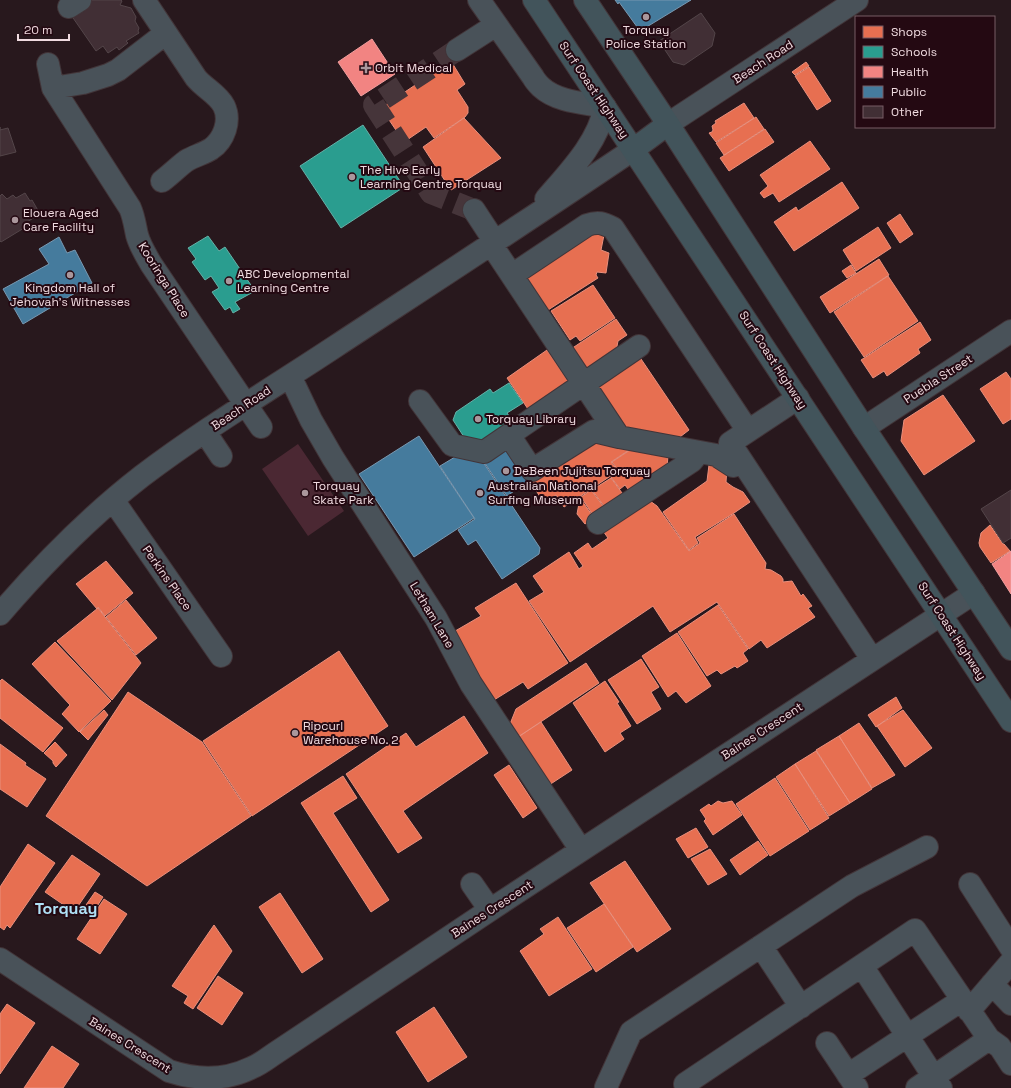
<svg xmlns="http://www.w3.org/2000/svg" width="1011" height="1088" font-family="'Space Grotesk',sans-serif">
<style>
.green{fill:#4b2833}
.shops{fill:#e76f51;stroke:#ea8f7c}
.schools{fill:#2a9d8f;stroke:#65b0a7}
.health{fill:#f28482;stroke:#f19e9e}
.public{fill:#457b9d;stroke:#7898b1}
.building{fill:#412f35;stroke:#534549}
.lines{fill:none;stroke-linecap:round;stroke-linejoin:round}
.minor-tunnel{stroke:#46353a;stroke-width:22;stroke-dasharray:22 11;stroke-linecap:butt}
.minor-casing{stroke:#423539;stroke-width:24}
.major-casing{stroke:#423539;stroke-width:24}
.minor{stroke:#495259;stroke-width:22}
.major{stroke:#42545b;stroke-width:22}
.poi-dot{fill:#aa979c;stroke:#240912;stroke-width:1.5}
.labels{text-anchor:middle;stroke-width:4;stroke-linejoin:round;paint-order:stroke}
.poi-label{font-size:12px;fill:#f0dbe0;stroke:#240912;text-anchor:start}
.street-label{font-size:12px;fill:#f0dbe0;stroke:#240912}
.district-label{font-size:16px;font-weight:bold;fill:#afe1f7;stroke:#240912}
</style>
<rect width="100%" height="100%" fill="#28181d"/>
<path class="green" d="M298,444l46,67 -36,25 -46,-67z"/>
<path class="shops" d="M451,61l14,23 -8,6 11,17v6l-3,4 -31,21 -8,-11 -22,15 -23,-34z
M806,62l3,4 -14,9 -3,-3z
M809,67l22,34 -14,9 -22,-34z
M744,103l10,15 -38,24 -7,-9 3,-1 1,-2 -1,-4 4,-3 -1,-2z
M756,117l8,12 -40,26 -8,-12z
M464,118l37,40 -50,32 -28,-43z
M765,129l9,13 -45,29 -9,-13z
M810,141l20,28 -51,33 -6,-9 -9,5 -4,-5 8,-7 -8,-11z
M842,182l17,26 -65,43 -20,-29 22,-15 2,4z
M900,214l13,20 -13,9 -13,-20z
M878,227l13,21 -35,23 -13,-21z
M584,232l20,3 -3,15 8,3 -3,20 -9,-1 -1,3 2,3 -50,32 -23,-35z
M879,259l10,16 -59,38 -10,-16z
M851,265l5,8 -9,5 -5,-7z
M888,276l30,45 -54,36 -30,-45z
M593,285l22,33 -35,23 -4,-5 -6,4 -19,-29z
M616,319l11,16 -9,6 -3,16 -34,14 -13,-20z
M920,322l11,18 -13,9 2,4 -33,23 -3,-5 -11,7 -12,-18z
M547,350l25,37 -42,25 -23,-34z
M637,353l52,77 -13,10 -57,-11 -26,-48z
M1006,372l5,7v40l-8,5 -23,-35z
M943,395l32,46 -51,34 -23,-34 3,-21z
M587,437l45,11 -21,14 7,9 -54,36 -8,-12 -12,8 -14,-22 2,-6z
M633,448l35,7 -1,14 -36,24 -6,-8 -5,4 -9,-12 8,-6 -7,-9z
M709,465l18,3 -1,14 7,5 10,5 7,10 -16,11 -39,24 3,6 -9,7 -26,-38 44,-31z
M611,478l14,19 -18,13 -15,-20z
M591,490l15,20 -11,8 -14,-21z
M580,498l14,20 -9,6 -8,-10z
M650,501l7,5 32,45 11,-8 -3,-5 37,-24 32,49 -1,6 6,1 10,6 2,3v3l9,-1 9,15 2,-2 9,12 -4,2 7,9 -48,31 -6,-8 -12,9 -32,-47 -47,30 -17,-26 -83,56 -41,-61 15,-9 -11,-16 36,-24 10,17 4,-3 -9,-13 14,-10 4,6 16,-11 -7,-10z
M990,525l13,19h1l6,7 -19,12 -11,-16 -1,-4 2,-10z
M106,561l27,32 -28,23 -7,-9 -1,2 -21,-25z
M516,583l52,80 -40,26 -5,-7 -29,18 -44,-66 31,-18 -6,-8z
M126,600l31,38 -21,17 -30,-38z
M718,605l30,44 -5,4 5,8 -11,7 -2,-2 -14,8 -4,-4 -10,6 -29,-44z
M98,608l43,55 -29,37 -55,-59z
M677,633l34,53 -25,17 -10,-12 -8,6 -26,-41z
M55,642l56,59 -32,31 -17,-18 8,-9 -38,-41z
M339,651l49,75 -136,90 -49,-75z
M641,659l18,28 -8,5 10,17 -24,15 -29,-44z
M586,663l13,20 -81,54 -8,-13 6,-15z
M2,679l61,49 -20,24 -43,-34v-37z
M605,681l14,21 -2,1 14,23 -11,7 4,6 -19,13 -32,-49z
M128,692l74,50 49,74 -104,70 -101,-70z
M896,697l6,11 -26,19 -8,-12z
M104,710l4,5 -20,25 -8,-8z
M903,710l29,38 -27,19 -28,-41z
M464,716l24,37 -85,58 19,27 -24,15 -52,-79 60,-41 10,14z
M541,722l31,48 -26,17 -31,-48z
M859,723l36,52 -23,13 -33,-52z
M839,736l33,53 -22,14 -34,-53z
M55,742l12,13 -11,12 -3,-4v-2l-9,-8z
M0,744l26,19 -1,2 21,14 -19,28 -27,-18z
M816,751l34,52 -21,13 -34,-52z
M795,764l34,54 -19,12 -34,-53z
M509,765l28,43 -14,10 -29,-43z
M343,776l14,22 -24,15 56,87 -18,12 -70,-109z
M775,778l34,53 -39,25 -34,-52z
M718,801l5,2 9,-2 10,14 -29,20 -9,-14 2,-2 -6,-9 9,-6 2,2z
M696,828l12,19 -20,11 -12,-19z
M758,841l10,14 -28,20 -10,-15z
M28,844l27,19 -45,65 -3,-3 -3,5 -4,-3v-40z
M710,849l17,25 -19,11 -17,-26z
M72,855l28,19 -26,38 -29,-20z
M625,861l46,68 -34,23 -47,-69z
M95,892l8,5 -9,14 -8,-6z
M280,893l43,66 -21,14 -43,-66z
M104,899l23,15 -27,40 -23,-15z
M604,904l29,43 -37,25 -29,-44z
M558,917l34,52 -43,27 -29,-45 24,-17 -4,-5z
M214,925l18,26 -39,58 -9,-6 4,-7 -16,-10z
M218,976l25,17 -21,32 -25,-17z
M7,1004l28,19 -35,51v-60z
M434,1007l33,50 -39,25 -32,-50z
M52,1046l27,18 -16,24h-39z"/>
<path class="schools" d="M363,125l41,62 -63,41 -41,-62z
M208,236l11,15 6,-4 30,44 -20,11 5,7 -7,4 -3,-6 -5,3 -13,-18 7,-4 -8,-12 -6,4 -13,-18 4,-3 -8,-11z
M509,383l14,20 -16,10 6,9 -35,24 -12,-6 -13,-20 3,-8 34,-23 3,4z"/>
<path class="health" d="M372,39l23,35 -34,22 -23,-34z
M1011,551v43l-19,-30z"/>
<path class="public" d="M615,0h76l-51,31 -21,-29 -1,2z
M59,237l8,16 8,-3 17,33 -69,41 -20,-35 46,-25 -10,-15z
M419,436l55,82 -60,39 -55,-83z
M506,443l21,34v5l-20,14 -25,-37z
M460,454l21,5 59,89 -1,6 -37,25 -26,-39 -8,5 -10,-15 17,-11 -35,-53z"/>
<path class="building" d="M90,0h31l1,1 -2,4 11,3 5,9 -1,4 4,7 -1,3 1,2 -13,8 2,2 -9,7 -2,-3 -9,6 -5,-7 -7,5 -25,-36z
M701,13l14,20 -3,13 -28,19 -11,-3 -14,-21z
M0,127v3l8,-2 8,24 -16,4z
M25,193l5,8 2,-1 8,14 -18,11 2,3 -23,14 -1,-1v-45l2,-2 5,5 6,-4 3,3z
M1011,490v48l-8,5 -22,-34z"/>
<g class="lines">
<path class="minor-tunnel" d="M457,50l-83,55 57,88 43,17"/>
<g class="minor-casing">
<path id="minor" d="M479,0l54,77c2,4 5,7 8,10 16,15 44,16 64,20 -7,36 -36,65 -59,92
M69,7l11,-7
M457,50l39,-25
M48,64l5,24 77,120c4,9 5,18 7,27 3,11 9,20 14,29l110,163
M53,88l30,-5 25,-8 10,-5 48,-37 -22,-33
M668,124l189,-124
M162,181c8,-6 16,-14 24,-20 8,-5 17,-7 25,-12 13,-9 20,-28 13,-43 -6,-12 -20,-18 -28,-28l-30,-45
M474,210l21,32
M491,244l128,193 97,18 17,11
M512,275l75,-50c11,-4 16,-2 26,3l135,203
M290,376l21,44 22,38 103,160 35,66 110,166
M798,398l-68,45 142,216
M420,401l32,44 32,7 155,-106
M864,428l147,-97
M205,432l16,24
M509,435l23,35 62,-39 25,6
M113,500l108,156
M598,523l94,-62 7,-9
M0,614c43,-50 89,-97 142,-138 62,-47 129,-87 194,-130 99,-65 199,-130 298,-197
M472,884l18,26
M970,884l41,64
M761,946l40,61
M0,959l169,112c27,9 55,10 82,-3 8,-3 16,-9 23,-14l216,-144 484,-317
M862,966l79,122
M992,984l19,20
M969,1011l42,-49
M827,1043l30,45
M848,1075l114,-75
M607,1088l-1,-1 25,-55 221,-146 75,-39
M688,1088l-3,-4 230,-154 74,109 11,8 11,17
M917,1088l72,-49"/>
</g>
<g class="major-casing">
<path id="major" d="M534,0l477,721
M585,0l83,124 196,304 147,221
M634,149l34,-25"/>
</g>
<use href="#minor" class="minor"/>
<use href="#major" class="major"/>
</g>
<g class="poi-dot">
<circle cx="646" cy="17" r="4"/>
<path d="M364 62h4v4h4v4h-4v4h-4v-4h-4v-4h4z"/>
<circle cx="352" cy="177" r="4"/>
<circle cx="15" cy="220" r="4"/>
<circle cx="70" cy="275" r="4"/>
<circle cx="229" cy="281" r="4"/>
<circle cx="478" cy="419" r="4"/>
<circle cx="506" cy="471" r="4"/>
<circle cx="305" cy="493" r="4"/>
<circle cx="480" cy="493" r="4"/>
<circle cx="295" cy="733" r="4"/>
</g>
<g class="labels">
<g class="poi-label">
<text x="646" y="34" text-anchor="middle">Torquay<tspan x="646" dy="14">Police Station</tspan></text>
<text x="375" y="72">Orbit Medical</text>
<text x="360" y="174">The Hive Early<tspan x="360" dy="14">Learning Centre Torquay</tspan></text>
<text x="23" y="217">Elouera Aged<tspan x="23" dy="14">Care Facility</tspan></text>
<text x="237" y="278">ABC Developmental<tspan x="237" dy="14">Learning Centre</tspan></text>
<text x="70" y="292" text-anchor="middle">Kingdom Hall of<tspan x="70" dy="14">Jehovah's Witnesses</tspan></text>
<text x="486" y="423">Torquay Library</text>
<text x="514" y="475">DeBeen Jujitsu Torquay</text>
<text x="313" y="490">Torquay<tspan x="313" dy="14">Skate Park</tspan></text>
<text x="488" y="490">Australian National<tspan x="488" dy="14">Surfing Museum</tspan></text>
<text x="303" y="730">Ripcurl<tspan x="303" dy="14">Warehouse No. 2</tspan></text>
</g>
<g class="street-label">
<text transform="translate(763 62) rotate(-33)" y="4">Beach Road</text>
<text transform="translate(594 90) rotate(56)" y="4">Surf Coast Highway</text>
<text transform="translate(164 280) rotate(58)" y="4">Kooringa Place</text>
<text transform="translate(773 360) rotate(57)" y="4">Surf Coast Highway</text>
<text transform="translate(938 379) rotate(-33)" y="4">Puebla Street</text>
<text transform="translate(241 408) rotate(-34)" y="4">Beach Road</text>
<text transform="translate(167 578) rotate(55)" y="4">Perkins Place</text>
<text transform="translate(432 615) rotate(59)" y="4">Letham Lane</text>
<text transform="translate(952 631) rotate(57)" y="4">Surf Coast Highway</text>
<text transform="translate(762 731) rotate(-33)" y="4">Baines Crescent</text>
<text transform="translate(492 909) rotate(-33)" y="4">Baines Crescent</text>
<text transform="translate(130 1045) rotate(32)" y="4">Baines Crescent</text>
</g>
<g class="district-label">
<text x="66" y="914">Torquay</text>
</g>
</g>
<rect x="855" y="16" width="140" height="112" fill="#240912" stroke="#765d64"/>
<rect x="863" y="26" width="20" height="12" fill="#e76f51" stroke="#765d64"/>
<text x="891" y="36" font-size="12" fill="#f0dbe0">Shops</text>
<rect x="863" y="46" width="20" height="12" fill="#2a9d8f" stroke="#765d64"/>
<text x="891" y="56" font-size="12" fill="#f0dbe0">Schools</text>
<rect x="863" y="66" width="20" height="12" fill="#f28482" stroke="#765d64"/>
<text x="891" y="76" font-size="12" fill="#f0dbe0">Health</text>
<rect x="863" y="86" width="20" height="12" fill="#457b9d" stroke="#765d64"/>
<text x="891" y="96" font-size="12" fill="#f0dbe0">Public</text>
<rect x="863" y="106" width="20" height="12" fill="#412f35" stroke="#765d64"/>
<text x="891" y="116" font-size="12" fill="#f0dbe0">Other</text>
<path d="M18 34v6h51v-6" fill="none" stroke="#f0dbe0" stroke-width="2"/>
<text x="24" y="34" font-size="12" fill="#f0dbe0" stroke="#240912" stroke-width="3" paint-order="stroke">20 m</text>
</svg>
